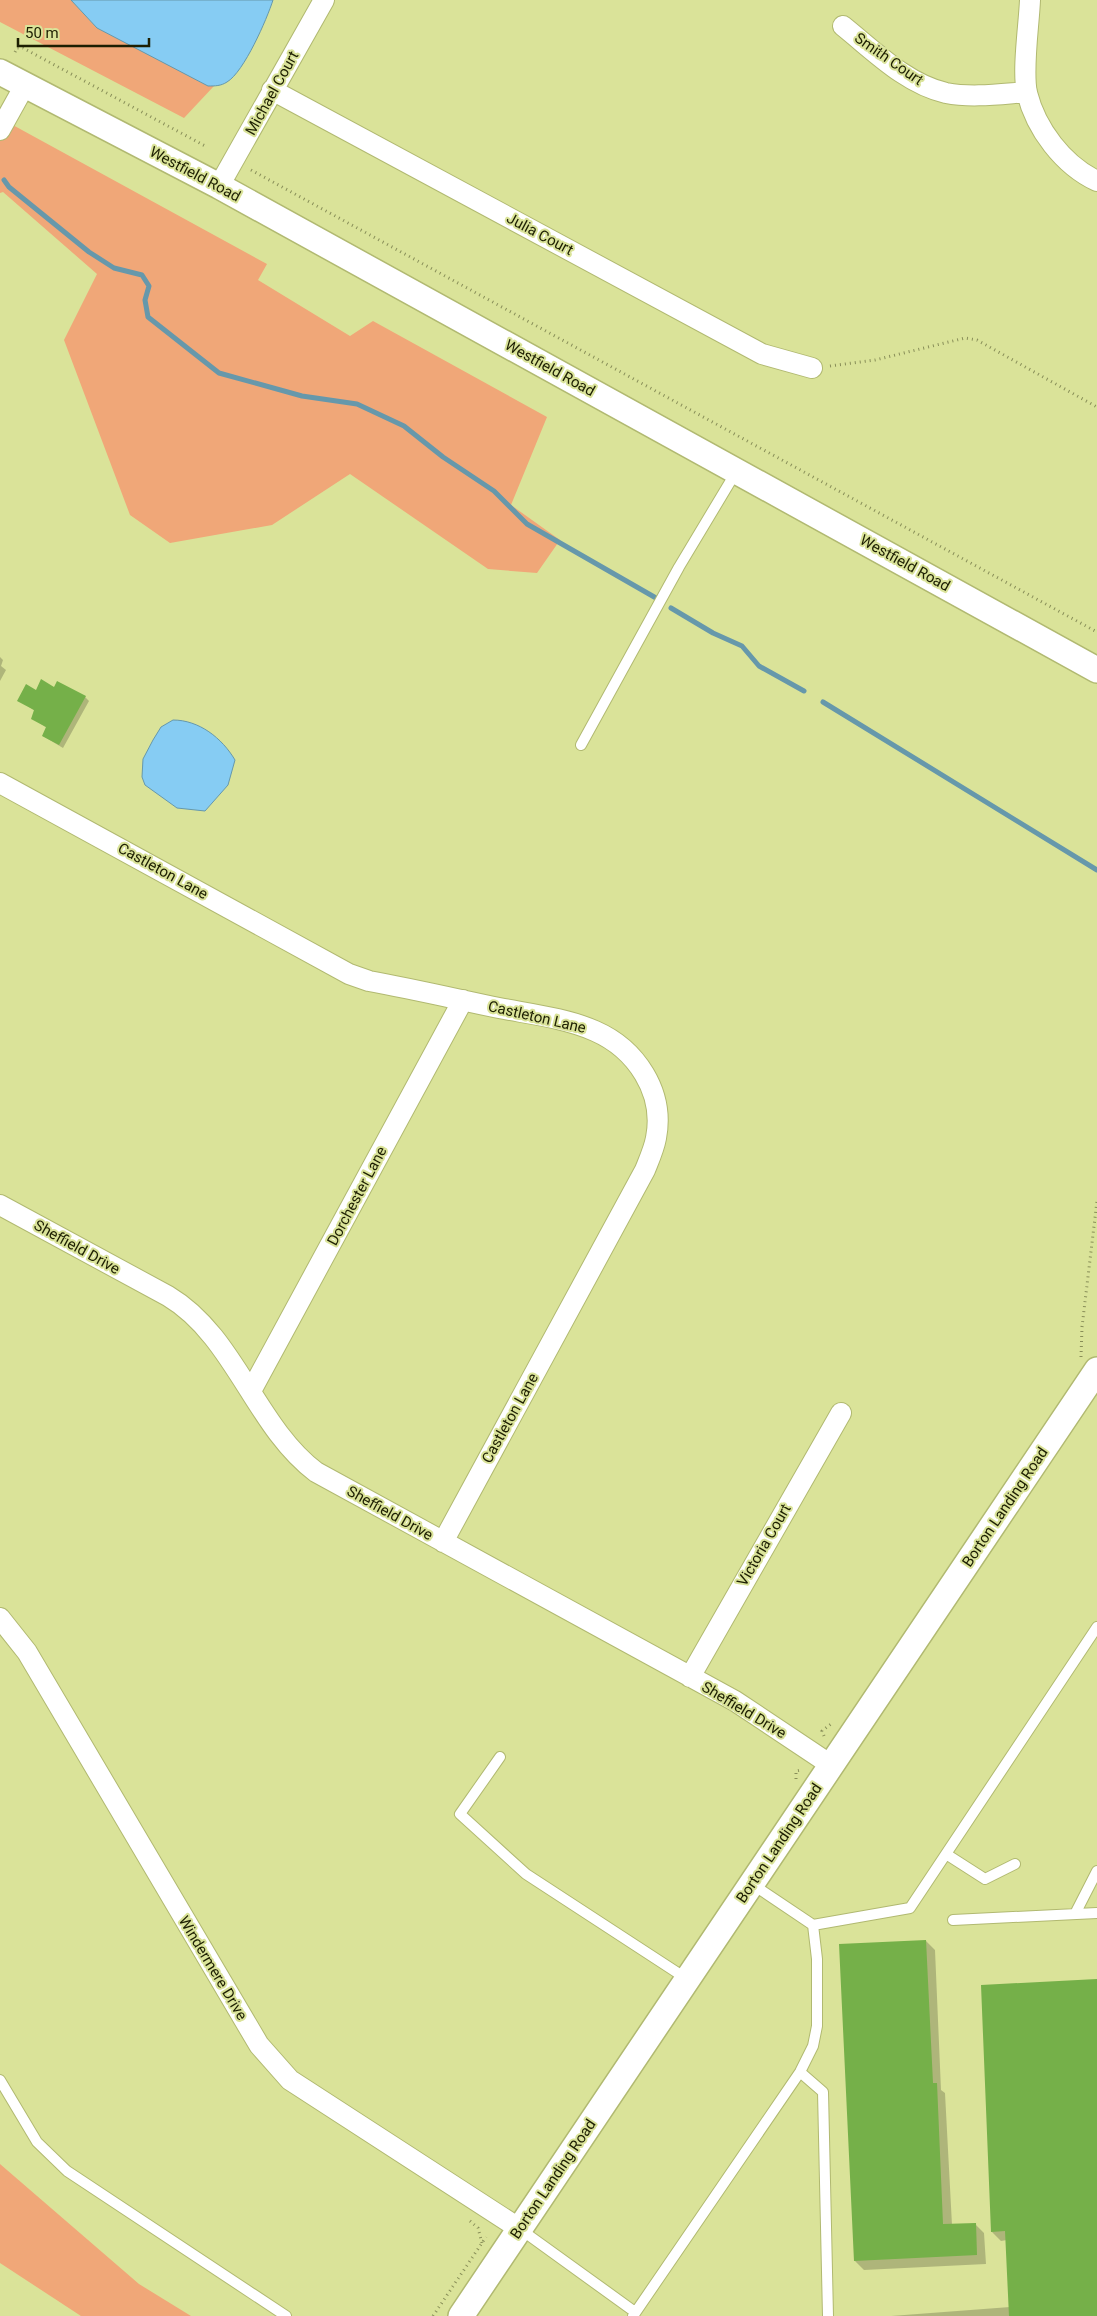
<svg xmlns="http://www.w3.org/2000/svg" width="1097" height="2316" font-family="Roboto,sans-serif">
<style>
.green{fill:#f0a778}
.water{fill:#86ccf3;stroke:#6698ab}
.shadow{fill:#0003}
.lines{fill:none;stroke-linecap:round;stroke-linejoin:round}
.stream{stroke:#6698ab;stroke-width:5}
.building{fill:#75b049}
.service-casing{stroke:#b1b971;stroke-width:12}
.minor-casing{stroke:#b1b971;stroke-width:22}
.tertiary-casing{stroke:#b1b971;stroke-width:28}
.path{stroke:#888e58;stroke-width:3;stroke-dasharray:1 4;stroke-linecap:butt}
.service{stroke:#fff;stroke-width:10}
.minor{stroke:#fff;stroke-width:20}
.tertiary{stroke:#fff;stroke-width:25}
.labels{text-anchor:middle;stroke-width:4;stroke-linejoin:round;paint-order:stroke}
.street-label{font-size:15px;fill:#1d1f02;stroke:#dae399}
</style>
<rect width="100%" height="100%" fill="#dae399"/>
<path class="green" d="M0,0h71l26,28 47,22 58,33 12,3 -30,32 -184,-96z
M0,118l267,146 -9,16 92,56 23,-15 174,96 -36,88 49,35 -23,33 -49,-4 -138,-95 -78,51 -102,18 -40,-28 -66,-175 33,-66 -94,-82 -3,1z
M0,2164l139,120 52,32h-110l-81,-53z"/>
<path class="water" d="M71,0h202c-6,19 -29,72 -46,82 -6,4 -12,4 -19,4l-111,-58z
M173,720c26,0 49,18 62,40l-7,25 -23,26 -28,-3 -32,-23 -3,-8 1,-18 10,-19 8,-13z"/>
<path class="shadow" d="M0,657l3,3 -2,6 5,4 -6,11z
M55,688l30,9 4,4 -26,47 -20,-12 4,-8 -15,-10 3,-7 -16,-11 17,-9z
M926,1941l9,9 6,140 4,3 7,132 23,-1 9,9 2,31 -122,6 -9,-9z
M1097,1981v335h-206l119,-9 -3,-67 -6,1 -9,-9z"/>
<g class="lines">
<path class="stream" d="M4,180l5,7 80,65 25,16 28,7 7,11 -4,14 3,17 71,56 83,23 55,8 47,22 39,31 51,34 33,33 129,74
M671,608l42,25 29,13 17,20 45,25
M823,702l274,168"/>
</g>
<path class="building" d="M41,679l13,8 3,-6 29,15 -27,49 -17,-9 4,-9 -15,-8 3,-9 -17,-9 9,-17 10,6z
M926,1940l7,143h4l6,141 33,-1 1,32 -123,6 -15,-317z
M1097,1979v337h-88l-4,-85 -14,1 -10,-247z"/>
<g class="lines">
<g class="service-casing">
<path id="service" d="M581,745l98,-178 57,-95
M500,1757l-40,57 66,60 161,105
M946,1854l39,25 30,-15
M1075,1914l22,-43
M953,1920l144,-7
M813,1925l97,-17 187,-281
M800,2072l23,20 5,224
M0,2080l37,62 30,29 219,145
M520,2229l115,83
M633,2316l167,-244 13,-26 4,-20v-67l-4,-34 -61,-41"/>
</g>
<g class="minor-casing">
<path id="minor" d="M1030,0c-1,25 -8,70 -3,93 9,36 36,72 70,88
M843,26c30,24 63,58 103,67 26,5 54,1 81,-1
M272,90l490,264 50,14
M0,130l25,-45
M219,186l105,-186
M0,783l349,191 20,7c44,8 87,18 130,27 31,6 67,10 96,23 41,18 70,61 61,107 -2,11 -7,22 -11,32l-202,372
M0,1205l168,91c67,40 87,130 148,176l419,229 96,64
M251,1391l212,-391
M0,1618l27,34 232,393 31,35 230,149
M690,1677l151,-264"/>
</g>
<g class="tertiary-casing">
<path id="tertiary" d="M0,72l219,114 878,484
M461,2316l636,-946"/>
</g>
<path class="path" d="M15,52l2,-4h6l184,99
M251,170l846,462
M830,366l45,-6 90,-22 12,2 120,67
M1081,1357l1,-30 15,-126
M824,1736l-2,-5 9,-7
M796,1779v-8l5,-1
M470,2221l8,7 4,15
M433,2316l53,-79"/>
<use href="#service" class="service"/>
<use href="#minor" class="minor"/>
<use href="#tertiary" class="tertiary"/>
</g>
<g class="labels">
<g class="street-label">
<text transform="translate(889 59) rotate(35)" y="5">Smith Court</text>
<text transform="translate(272 93) rotate(-61)" y="5">Michael Court</text>
<text transform="translate(195 174) rotate(28)" y="5">Westfield Road</text>
<text transform="translate(540 234) rotate(28)" y="5">Julia Court</text>
<text transform="translate(550 368) rotate(29)" y="5">Westfield Road</text>
<text transform="translate(905 563) rotate(29)" y="5">Westfield Road</text>
<text transform="translate(163 871) rotate(29)" y="5">Castleton Lane</text>
<text transform="translate(537 1017) rotate(13)" y="5">Castleton Lane</text>
<text transform="translate(357 1196) rotate(-62)" y="5">Dorchester Lane</text>
<text transform="translate(77 1247) rotate(29)" y="5">Sheffield Drive</text>
<text transform="translate(510 1418) rotate(-61)" y="5">Castleton Lane</text>
<text transform="translate(1005 1507) rotate(-56)" y="5">Borton Landing Road</text>
<text transform="translate(390 1513) rotate(29)" y="5">Sheffield Drive</text>
<text transform="translate(764 1545) rotate(-60)" y="5">Victoria Court</text>
<text transform="translate(744 1710) rotate(31)" y="5">Sheffield Drive</text>
<text transform="translate(779 1843) rotate(-56)" y="5">Borton Landing Road</text>
<text transform="translate(213 1968) rotate(59)" y="5">Windermere Drive</text>
<text transform="translate(553 2179) rotate(-56)" y="5">Borton Landing Road</text>
</g>
</g>
<path d="M18 38v8h131v-8" fill="none" stroke="#1d1f02" stroke-width="2.5"/>
<text x="25" y="38" font-size="15" fill="#1d1f02" stroke="#dae399" stroke-width="4" paint-order="stroke">50 m</text>
</svg>
